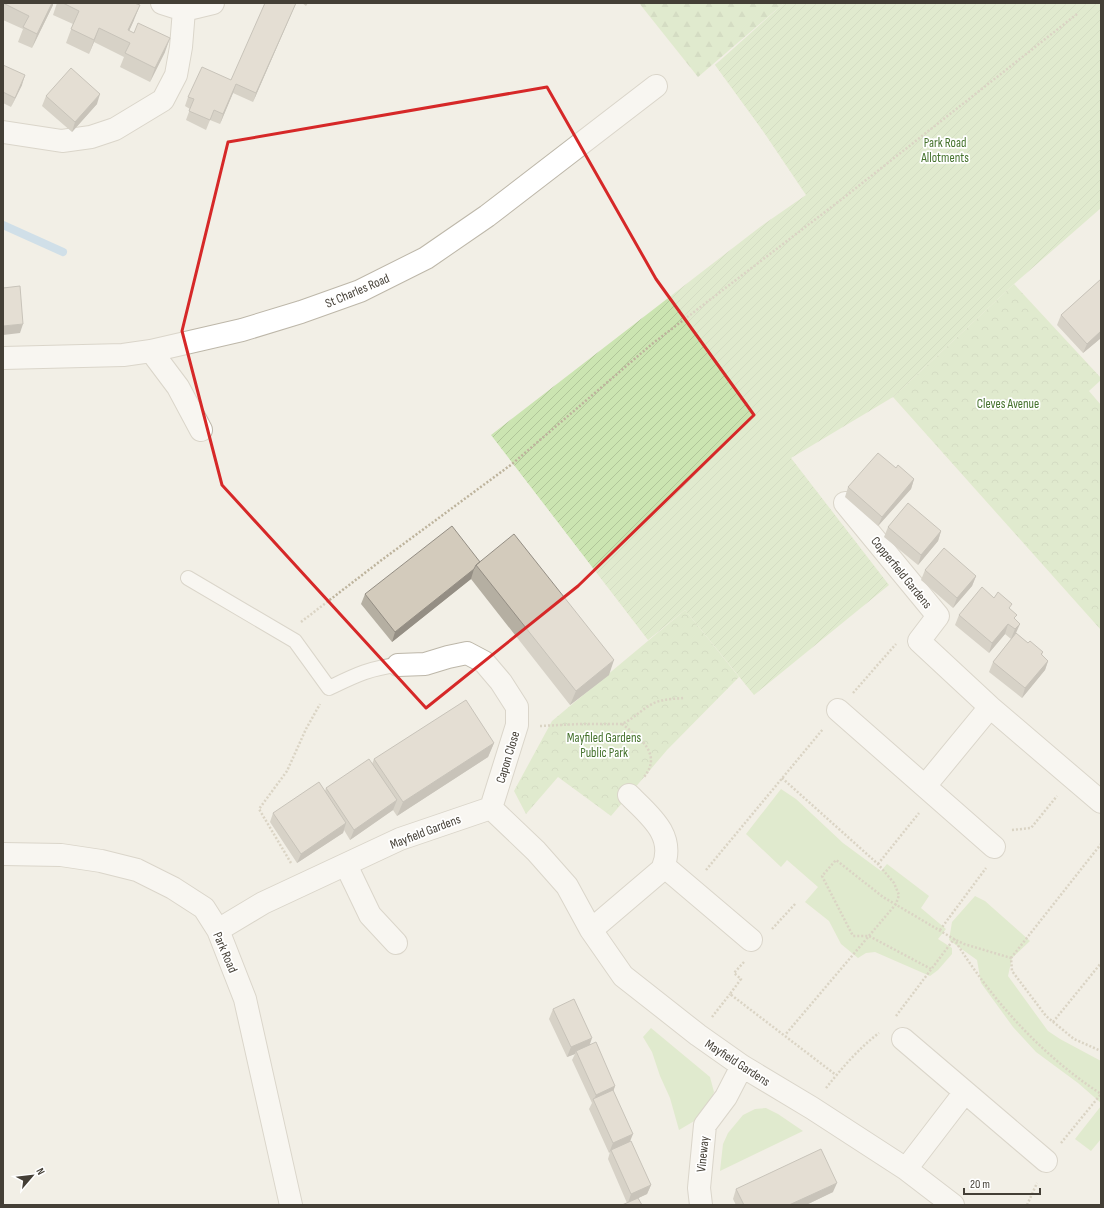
<svg xmlns="http://www.w3.org/2000/svg" width="1104" height="1208" font-family="'Sofia Sans Condensed',sans-serif">
<style>
.grass{fill:#cbe4b1}
.forest{fill:url(#forest-firs)}
.park{fill:url(#park-crowns)}
.garden{fill:url(#garden-furrows)}
.lines{fill:none;stroke-linecap:round;stroke-linejoin:round}
.stream{stroke:#a6cdeb;stroke-width:8}
.lane-casing{stroke:#bdb7a9;stroke-width:16}
.street-casing{stroke:#bdb7a9;stroke-width:24}
.path{stroke:#bdb39c;stroke-width:2.5;stroke-dasharray:2 2;stroke-linecap:butt}
.lane{stroke:#fff;stroke-width:14}
.street{stroke:#fff;stroke-width:22}
.wall{fill:#b5afa2}
.shaded-wall{fill:#948e84}
.building{fill:#d3cbbc;stroke:#948e84}
.marked{fill:none;stroke:#d62828;stroke-width:3;stroke-linejoin:round}
.labels{text-anchor:middle;stroke-width:3.5;stroke-linejoin:round;paint-order:stroke}
.park-label{font-size:13px;fill:#45722d;stroke:#fff}
.street-label{font-size:13px;fill:#443f36;stroke:#fff}
</style>
<defs>
<pattern id="forest-firs" width="22" height="20" patternUnits="userSpaceOnUse"><rect width="22" height="20" fill="#cbe4b1"/><path d="M5 1l3.5 6h-7zM16 11l3.5 6h-7z" fill="#b0c599"/></pattern>
<pattern id="park-crowns" width="20" height="18" patternUnits="userSpaceOnUse"><rect width="20" height="18" fill="#cbe4b1"/><path d="M2 6a3 3 0 1 1 6 0M12 15a3 3 0 1 1 6 0" fill="none" stroke="#b0c599"/></pattern>
<pattern id="garden-furrows" width="10" height="10" patternUnits="userSpaceOnUse"><rect width="10" height="10" fill="#cbe4b1"/><path d="M-1 1l2-2M0 10L10 0M9 11l2-2" fill="none" stroke="#b0c599"/></pattern>
</defs>
<rect width="100%" height="100%" fill="#f2efe6"/>
<path class="grass" d="M781,789l15,10 47,44 38,28 6,-7 42,32 -8,12 25,21 -8,10 14,9v6l-14,16 -8,6 -55,-24 -9,1 -8,5 -17,-14 -12,-23 -24,-19 13,-15 -31,-27 -6,7 -35,-33z
M975,896l10,5 45,40 -18,17 -4,18 40,55 12,8 41,22v42l-23,-20 -42,-31 -23,-25 -32,-44 -4,-23 -28,-20 3,-18z
M651,1028l59,49 4,15 -4,11 -9,14 -22,13 -9,-32 -10,-22 -8,-24 -9,-15z
M1101,1106v33l-10,12 -16,-12z
M766,1108l12,6 25,17 -83,40 3,-27 5,-11 15,-18 12,-6z"/>
<path class="forest" d="M639,3h145l-86,74z"/>
<path class="park" d="M1014,284l87,94v2l-12,11 12,14v225l-208,-233z
M685,610l54,67 -72,73 -56,66 -53,-39 -32,37 -12,-23 38,-70z"/>
<path class="garden" d="M784,3h317v205l-87,76 -121,113 -102,61 98,127 -135,110 -69,-85 -37,30 -157,-205 269,-208 46,-32 -41,-61 -50,-69z"/>
<g class="lines">
<path class="stream" d="M3,225l60,27"/>
<g class="lane-casing">
<path id="lane" d="M188,578l107,63 34,47c25,-12 40,-20 69,-23"/>
</g>
<g class="street-casing">
<path id="street" d="M162,3l22,7 29,-7
M3,132l59,9 29,-4 24,-8 48,-29 13,-25 5,-28 3,-37
M151,351l27,36 23,43
M3,358l120,-3 28,-4 91,-21 59,-18 59,-21 66,-33 61,-42 169,-130
M845,503l93,113 -19,25 71,66 111,95
M398,665l27,-1 23,-7 19,-4 17,9 17,20 16,25v18l-26,83
M838,710l156,137
M925,786l65,-79
M629,795c20,20 47,40 34,72h2l86,73
M3,854l58,1 40,6 36,9 36,18 31,20 14,22 27,69 46,206
M346,865l24,50 26,28
M218,930l45,-27 137,-64 91,-31 45,43 31,35 24,44 32,46 75,59 44,31 70,42 94,61 47,36
M591,930l74,-63
M903,1039l143,122
M906,1169l59,-77
M701,1205l-2,-17 6,-63 21,-28 16,-31"/>
</g>
<path class="path" d="M301,622l82,-63 129,-95 140,-120 190,-145 235,-185
M853,693l43,-49
M622,724c17,13 41,30 22,53
M540,726l40,-2h42c11,-5 19,-14 30,-20 9,-5 21,-5 32,-6
M782,778l96,86 16,19 5,12 -3,9 -111,131
M1012,830l19,-2 26,-32
M291,863l-32,-54 28,-38 19,-42 14,-25
M878,864l41,-51
M706,870l117,-141
M772,929l24,-26
M940,930l46,-62
M1011,958l90,-114
M744,962l-10,11 7,6 -11,15 106,81
M931,969l-62,-33h-16l-31,-60 14,-16 47,37 71,42 10,5 47,14 1,13 34,45 28,23 27,12
M896,1016l58,-77c38,61 86,115 147,155
M712,1017l18,-23
M1053,1022l48,-59
M826,1088c16,-20 33,-40 53,-55
M1061,1143l40,-49
M1027,1205l10,-22"/>
<use href="#lane" class="lane"/>
<use href="#street" class="street"/>
</g>
<path class="wall" d="M3,3l50,2 -21,43 -14,-6 5,-13 -20,-9z
M57,3h77v17l-5,11 36,21 -15,30 -30,-15 4,-10 -30,-15 -5,12 -23,-11 7,-19 -20,-9z
M296,3l-43,99 -20,-9 -13,31 -10,-4 -4,10 -20,-10 4,-11 -5,-3 3,-9 43,-17z
M302,3h6l-2,3z
M3,65l19,20 -11,22 -8,-4z
M46,96l51,8 -25,28 -30,-26z
M1101,279v59l-18,15 -26,-28 4,-10z
M896,468l18,11 -3,10 -33,37 -33,-29 3,-10z
M888,527l53,4 -3,10 -20,24 -34,-28z
M480,562l129,113 -39,30 -99,-126 -79,63 -31,-38 4,-10z
M925,570l51,6 -4,10 -19,22 -32,-28z
M994,598l16,12 5,10 1,13 12,10 15,9 -1,3 6,6 -3,9 -23,28 -33,-26 4,-10 18,-23 -6,-5 -16,19 -34,-28 4,-10z
M494,743l-6,14 -91,59 -4,-6 -43,30 -6,-10 -1,3 -46,30 -27,-41 3,-9 52,-22 1,-3 46,-24 2,-5z
M553,1009l37,35 25,42 -2,5 17,50 21,44 -4,9 -20,9 -19,-44 2,-7 -1,1 -20,-44 3,-6 -20,-43 3,-6 -8,3 -18,-38z
M736,1189l97,3 -27,13h-70l-3,-6z"/>
<path class="shaded-wall" d="M52,3h1v2l-21,43 5,-14z
M296,3l-43,99 3,-9z
M140,5l-6,15 -9,20 3,-10z
M99,28l-5,14 -5,12 5,-14z
M170,38l-5,14 -15,30 5,-14z
M25,75l-3,10 -11,22 4,-9z
M236,84l-3,9 -13,31 3,-10z
M100,94l-3,10 -25,28 3,-10z
M23,324l-3,9 -17,2v-9z
M1101,331v7l-18,15 4,-9z
M914,479l-3,10 -33,37 4,-9z
M941,531l-3,10 -20,24 3,-10z
M474,569l-3,10 -79,63 3,-10z
M976,576l-4,10 -19,22 4,-10z
M1008,624l-3,10 -16,19 3,-10z
M1020,624l-4,9 -5,6 4,-10z
M614,660l-5,15 -39,30 6,-14z
M1048,661l-3,9 -23,28 3,-10z
M494,743l-6,14 -91,59 6,-14z
M397,800l-4,10 -43,30 4,-10z
M346,823l-3,10 -46,30 4,-9z
M592,1038l-3,9 -13,4 -1,3 -8,3 4,-10z
M615,1086l-3,9 -19,6 3,-6z
M633,1134l-4,10 -18,6 -2,3 4,-10z
M837,1183l-4,9 -27,13h-17z
M651,1185l-4,9 -19,9 3,-9z"/>
<path class="building" d="M3,3h49l-15,31 -14,-7 6,-11z
M63,3h71l6,2 -12,25 6,3 4,-10 32,15 -15,30 -30,-15 5,-10 -31,-15 -5,12 -23,-11 8,-18z
M265,3h31l-40,90 -20,-9 -13,30 -9,-4 -4,10 -21,-9 5,-12 -6,-2 14,-30 29,13z
M3,65l22,10 -10,23 -12,-6z
M71,68l29,26 -25,28 -29,-26z
M1101,279v52l-14,13 -26,-29z
M20,286l3,38 -20,2v-38z
M878,453l18,15 2,-3 16,14 -32,38 -34,-30z
M908,503l33,28 -20,24 -33,-28z
M452,526l28,36 -4,3 -2,4 -79,63 -30,-38z
M514,534l100,126 -38,31 -100,-126z
M944,548l32,28 -19,22 -32,-28z
M982,587l12,11 4,-6 14,12 -3,4 8,7 -3,3 6,6 -5,5 -7,-5 -16,19 -33,-28z
M1016,633l12,10 2,-2 13,11 -2,2 7,7 -23,27 -32,-26z
M466,700l28,43 -91,59 -29,-43z
M369,759l28,41 -43,30 -28,-42z
M319,782l27,41 -45,31 -28,-41z
M574,999l18,39 -21,9 -18,-38z
M596,1042l19,44 -19,9 -20,-44z
M613,1090l20,44 -20,9 -20,-44z
M631,1141l20,44 -20,9 -20,-44z
M821,1149l16,34 -48,22h-45l-8,-16z
M638,1198l4,7h-20z"/>
<path d="M0 0H1104V1208H0ZM547,87l109,192 98,136 -176,171 -152,122 -204,-223 -40,-154 46,-189z" fill="#f2efe6" fill-opacity=".55" fill-rule="evenodd"/>
<path class="marked" d="M547,87l109,192 98,136 -176,171 -152,122 -204,-223 -40,-154 46,-189z"/>
<g class="labels">
<g class="park-label">
<text x="945" y="147">Park Road<tspan x="945" dy="15">Allotments</tspan></text>
<text x="1008" y="408">Cleves Avenue</text>
<text x="604" y="742">Mayfiled Gardens<tspan x="604" dy="15">Public Park</tspan></text>
</g>
<g class="street-label">
<text transform="translate(357 290) rotate(-23)" y="5">St Charles Road</text>
<text transform="translate(902 572) rotate(51)" y="5">Copperfield Gardens</text>
<text transform="translate(507 757) rotate(-73)" y="5">Capon Close</text>
<text transform="translate(425 831) rotate(-21)" y="5">Mayfield Gardens</text>
<text transform="translate(226 952) rotate(67)" y="5">Park Road</text>
<text transform="translate(738 1062) rotate(33)" y="5">Mayfield Gardens</text>
<text transform="translate(702 1154) rotate(-84)" y="5">Vineway</text>
</g>
</g>
<rect width="1104" height="1208" fill="none" stroke="#443f36" stroke-width="8"/>
<g transform="translate(32 1176) rotate(62)" stroke="#ffffff" stroke-width="3" paint-order="stroke">
<path d="M0-3L7 15L0 10L-7 15Z" fill="#443f36"/>
<text y="-6" font-size="11" font-weight="bold" text-anchor="middle" fill="#443f36">N</text>
</g>
<path d="M964 1188v6h76v-6" fill="none" stroke="#443f36" stroke-width="2"/>
<text x="970" y="1188" font-size="12" fill="#443f36" stroke="#ffffff" stroke-width="3" paint-order="stroke">20 m</text>
</svg>
